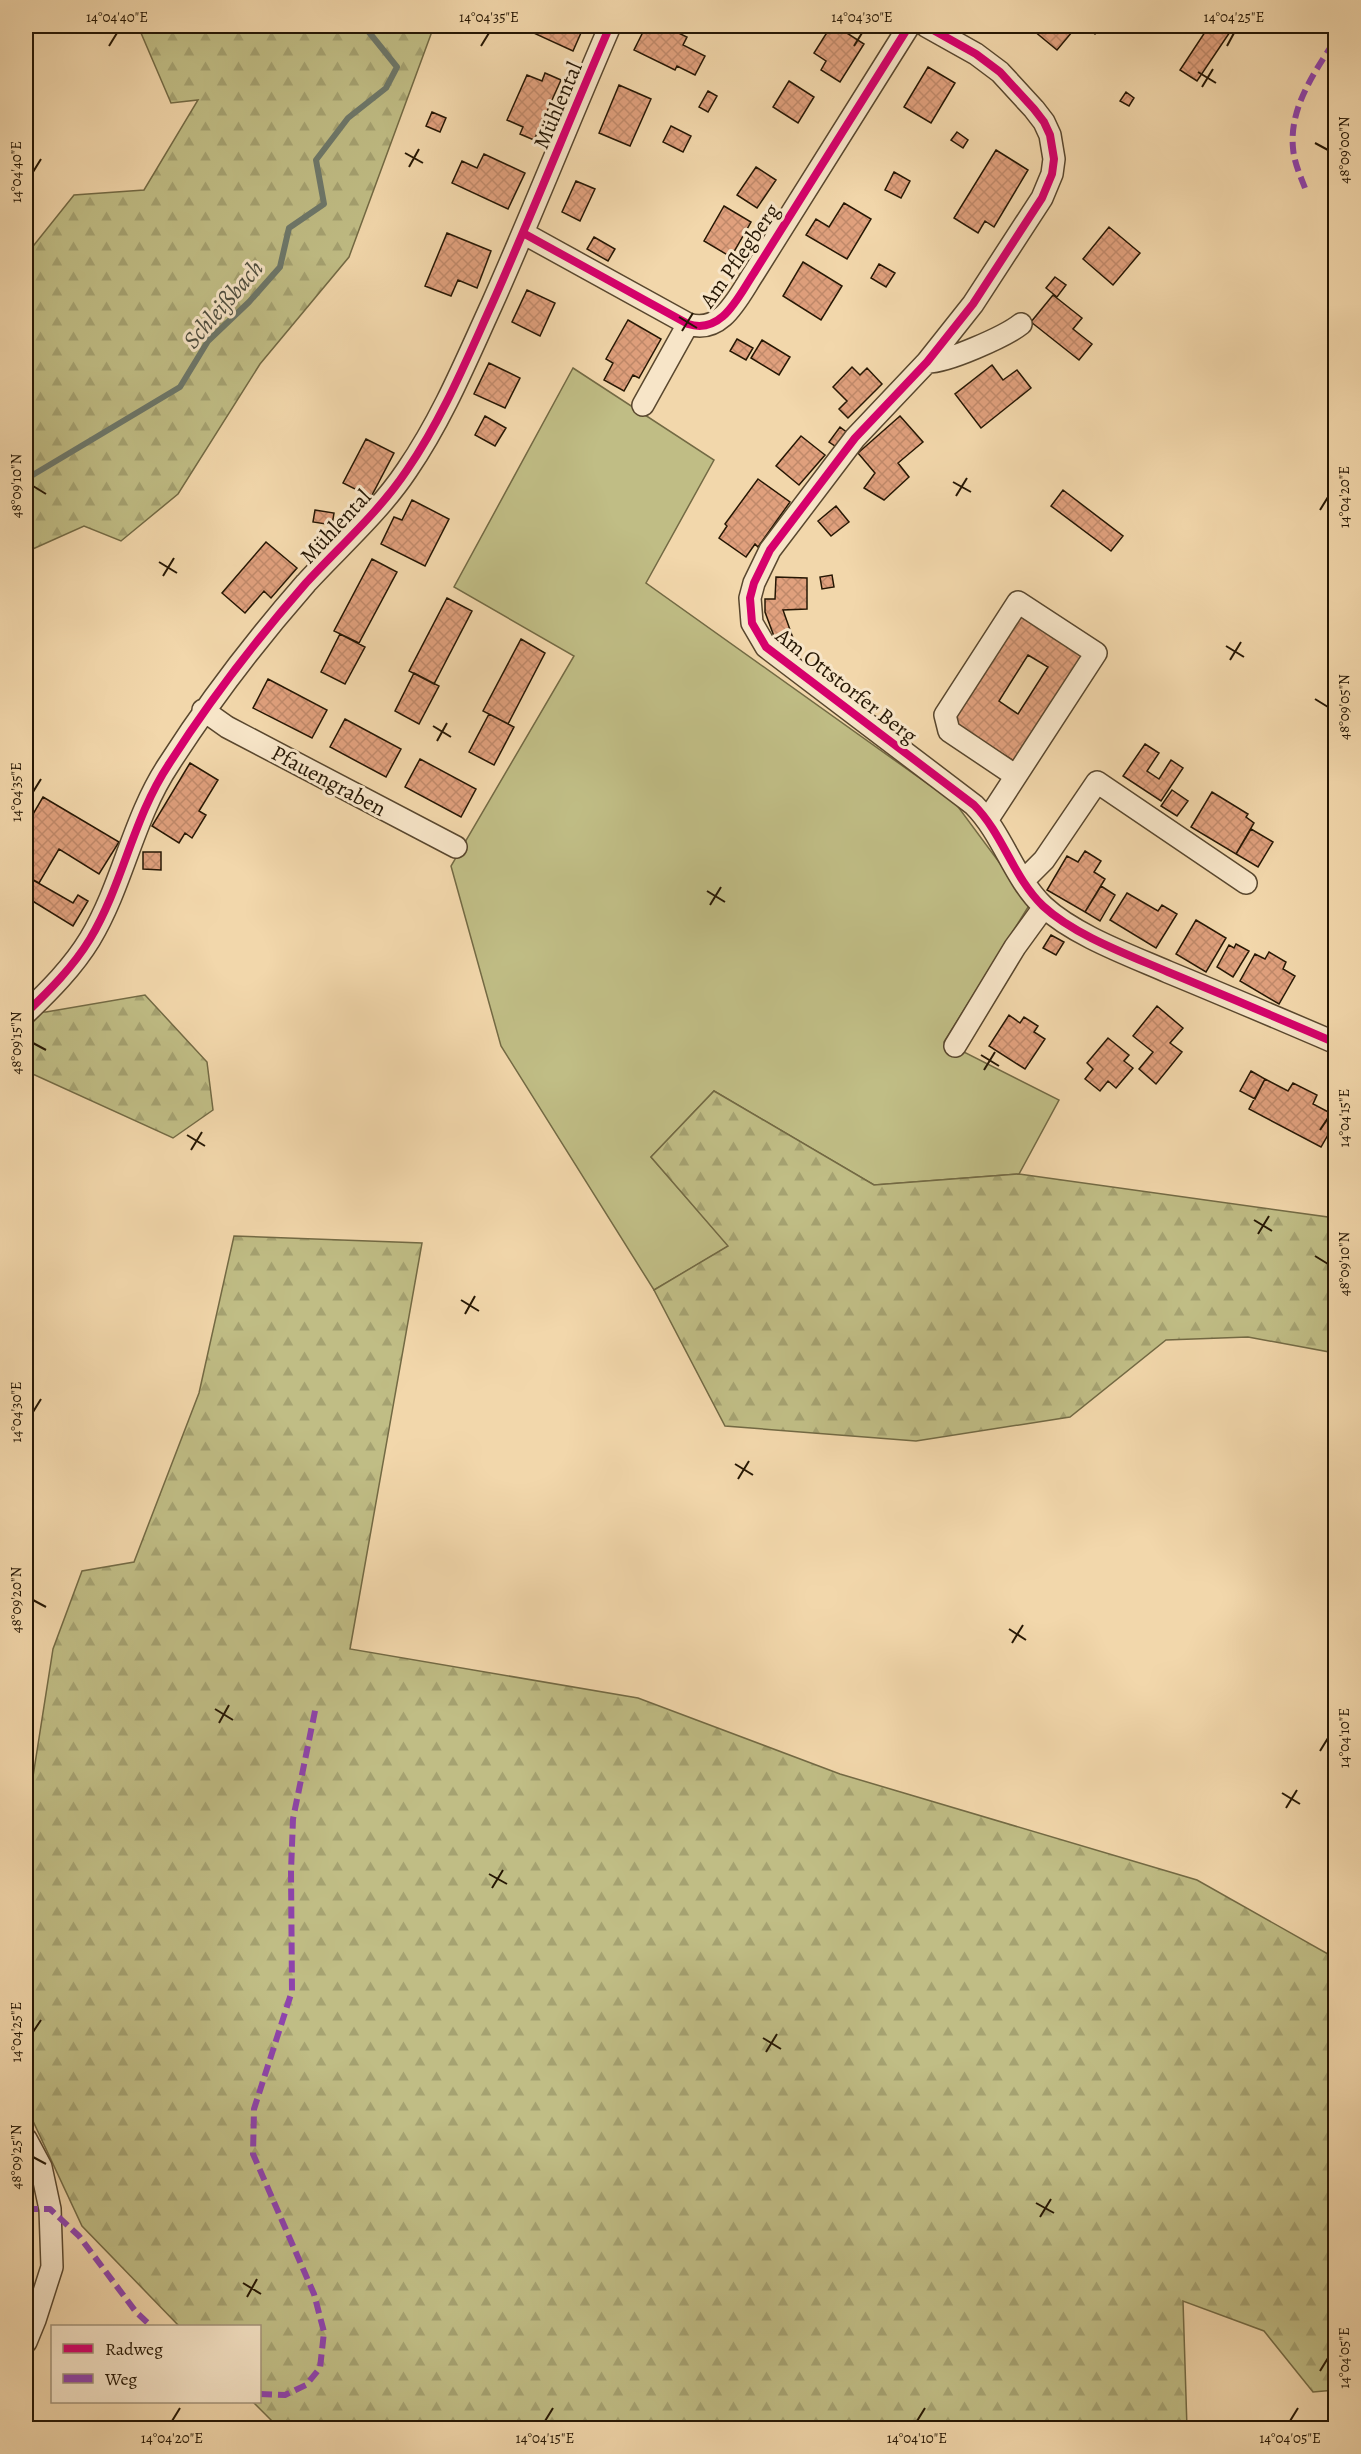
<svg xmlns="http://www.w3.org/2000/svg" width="1361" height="2454" font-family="Alegreya,serif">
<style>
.green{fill:#c0bd85;stroke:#736a44;stroke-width:1.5}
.forest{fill:url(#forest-firs);stroke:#736a44;stroke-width:1.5}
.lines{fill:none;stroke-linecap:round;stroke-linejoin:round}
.stream{stroke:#6d786b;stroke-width:6}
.building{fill:url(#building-cross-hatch);stroke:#261704;stroke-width:1.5;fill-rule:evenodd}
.minor-casing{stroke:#59472e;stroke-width:24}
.minor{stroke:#f7e5c8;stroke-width:21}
.quiet{stroke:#8e44ad;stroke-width:6;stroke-dasharray:12 6;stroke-linecap:butt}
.cycleway-casing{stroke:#f7e5c8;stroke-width:11}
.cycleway{stroke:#d6006c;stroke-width:8}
.ticks{fill:none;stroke:#261704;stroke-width:2}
.labels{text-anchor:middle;stroke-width:6;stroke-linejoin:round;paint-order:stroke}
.street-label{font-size:22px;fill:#261704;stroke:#f7e5c8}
.water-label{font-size:24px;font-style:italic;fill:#4f4f40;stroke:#f7e5c8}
.neatline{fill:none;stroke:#261704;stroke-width:2}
.ticks-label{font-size:15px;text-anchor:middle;fill:#261704}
</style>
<defs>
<pattern id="forest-firs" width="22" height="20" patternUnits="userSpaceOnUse" patternTransform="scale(1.5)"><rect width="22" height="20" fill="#c0bd85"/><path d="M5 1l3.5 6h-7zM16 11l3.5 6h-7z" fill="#a5a271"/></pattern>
<pattern id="building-cross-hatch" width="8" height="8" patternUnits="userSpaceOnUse" patternTransform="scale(1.5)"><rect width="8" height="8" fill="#e0a07d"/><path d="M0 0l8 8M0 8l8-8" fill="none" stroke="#c0896a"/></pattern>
</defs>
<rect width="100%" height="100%" fill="#f2d7ab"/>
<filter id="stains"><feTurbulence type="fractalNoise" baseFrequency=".00333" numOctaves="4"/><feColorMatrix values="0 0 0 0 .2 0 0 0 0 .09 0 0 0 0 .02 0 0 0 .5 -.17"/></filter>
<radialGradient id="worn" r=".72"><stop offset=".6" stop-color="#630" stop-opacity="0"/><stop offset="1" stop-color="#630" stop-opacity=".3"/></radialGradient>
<path class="green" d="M573,368l141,92 -68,123 310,221 74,100 -86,138 115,58 -40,74 -145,11 -160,-94 -63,66 78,89 -75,44 -153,-244 -50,-180 123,-210 -120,-69z"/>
<path class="forest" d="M138,26h296l-85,231 -89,107 -82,130 -57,47 -37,-15 -58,26v-297l48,-60 70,-5 54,-90 -27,3z
M145,995l62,67 6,48 -40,28 -147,-67v-59h20z
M714,1091l160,94 145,-11 316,44v135l-87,-16 -82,3 -96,77 -154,24 -191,-15 -71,-136 74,-44 -77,-89z
M234,1236l188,7 -72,406 288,49 202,76 357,106 138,78v432l-22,2 -49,-61 -81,-30 4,127h-908l-26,-26h7v-76h-81l-97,-100 -56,-120v-285l27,-172 29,-78 52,-9 65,-169z"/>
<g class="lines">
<path class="stream" d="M26,479l154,-92 28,-46 41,-39 31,-35 9,-39 35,-24 -8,-44 32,-42 38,-30 11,-21 -29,-36 14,-5"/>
</g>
<path class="building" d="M529,26h55l-11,25 -46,-21z
M646,26h18l23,11 -4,8 22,11 -10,19 -18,-9 -2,4 -41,-20z
M831,26h5l28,18 -24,38 -19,-12 5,-9 -12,-8z
M1028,26h49l-20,24z
M1084,26h18l-7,8z
M1209,26h25l-37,55 -17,-11z
M928,67l27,16 -24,40 -27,-16z
M545,73l16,7 -27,60 -14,-6 3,-7 -16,-7 20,-45 15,6z
M789,81l25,16 -16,26 -25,-16z
M619,85l32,14 -21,47 -31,-13z
M708,91l9,5 -9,16 -9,-5z
M1126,92l8,6 -5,8 -9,-5z
M432,112l14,6 -6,14 -14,-6z
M671,126l20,10 -8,16 -20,-10z
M957,132l11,8 -5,8 -12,-8z
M996,150l32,20 -34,57 -9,-6 -7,12 -24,-15z
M484,154l41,19 -17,36 -56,-26 10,-22 15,7z
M756,167l20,13 -19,28 -20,-13z
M894,172l16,9 -9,17 -16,-8z
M576,181l19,8 -15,32 -18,-9z
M844,203l27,16 -24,40 -41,-24 10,-16 13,8z
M724,206l27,16 -20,35 -27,-16z
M1109,227l31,26 -27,32 -30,-26z
M447,233l44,18 -14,37 -19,-8 -7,16 -26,-10z
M594,237l21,12 -7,12 -21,-12z
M803,262l39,24 -21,34 -38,-24z
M879,264l16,9 -9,14 -15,-9z
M1055,277l11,8 -9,12 -11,-9z
M527,290l28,13 -15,33 -28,-14z
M1053,295l29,23 -9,11 19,15 -13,16 -48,-38z
M628,320l33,19 -22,39 -6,-3 -9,16 -20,-11 9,-17 -7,-4z
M737,339l16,9 -7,12 -16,-9z
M762,340l28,17 -11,18 -28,-17z
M489,363l31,15 -15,30 -31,-14z
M992,365l11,15 14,-10 14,18 -50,40 -26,-34z
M852,367l8,8 7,-7 15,16 -34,34 -9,-9 8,-8 -14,-14z
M485,416l21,12 -11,18 -20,-11z
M900,416l23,26 -25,21 11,14 -25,23 -20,-12 11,-15 -17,-20z
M840,427l9,7 -11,14 -9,-6z
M801,436l24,19 -26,30 -23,-19z
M366,439l28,14 -23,44 -28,-14z
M758,479l32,23 -32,45 -3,-3 -9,13 -27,-19 8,-12 -2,-2z
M1063,490l60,46 -12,15 -60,-45z
M412,500l37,19 -24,47 -44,-22 13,-27 8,3z
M836,506l13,16 -18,14 -13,-15z
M315,510l19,3 -2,12 -19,-3z
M266,542l31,26 -26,30 -7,-7 -19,22 -23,-20z
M372,559l25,13 -38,71 -25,-12z
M832,575l2,12 -12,2 -2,-12z
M776,577l31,1v31l-24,1 11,31 -16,6 -13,-35v-13h10z
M447,598l25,13 -38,73 -25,-13z
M1021,611l66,41 -70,111 -66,-41zM1028,655l20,12 -30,47 -19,-13z
M340,634l25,13 -20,37 -24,-12z
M521,639l24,14 -37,71 -25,-13z
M414,673l25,13 -20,38 -24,-13z
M268,679l59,31 -15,28 -59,-30z
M489,714l25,13 -20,38 -25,-13z
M345,719l56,30 -15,28 -56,-30z
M1145,744l14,9 -12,18 12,8 12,-19 12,8 -22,33 -38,-25z
M420,759l56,30 -15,28 -56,-30z
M190,763l28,17 -19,31 7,4 -14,23 -7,-5 -6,10 -27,-17z
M1172,790l16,11 -11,15 -16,-10z
M1212,792l36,22 -2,3 8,6 -18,31 -45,-27z
M43,797l76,45 -20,32 -40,-25 -20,34 -13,-7v-50z
M1251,829l22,13 -15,25 -22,-13z
M1085,851l16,10 -7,11 11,7 -20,33 -38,-22 20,-34 11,6z
M143,852h18v18l-18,-1z
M26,876l47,27 5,-8 10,6 -15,25 -47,-29z
M1101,886l14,9 -15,26 -15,-9z
M1127,893l31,18 4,-6 15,9 -21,34 -46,-28z
M1196,920l30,18 -20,34 -30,-18z
M1051,935l13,7 -8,13 -13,-7z
M1236,944l13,7 -16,26 -16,-10 12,-22 5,3z
M1269,952l17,10 -3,7 12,7 -16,28 -39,-23 15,-27 10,5z
M26,955l7,4 -7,15z
M1157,1006l26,22 -13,15 12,9 -26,32 -17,-15 14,-17 -20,-16z
M1009,1015l11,8 4,-6 14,9 -4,6 11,7 -20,30 -36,-23z
M1108,1038l21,17 -5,6 9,7 -17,20 -8,-7 -8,10 -15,-12 8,-10 -6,-6z
M1251,1071l14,8 -10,20 -15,-8z
M1265,1079l23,12 5,-8 24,12 -4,9 23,12v5l-15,26 -72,-38z"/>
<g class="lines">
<g class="minor-casing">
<path id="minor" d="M926,26l50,28 24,18 34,37 10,13 6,13 4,24 -2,15 -10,24 -69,106 -46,58 -72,76 -85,112 -16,33 -4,15 2,25 14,24 208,158c29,29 39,72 69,101 31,29 86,49 125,66 56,23 112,47 168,71
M523,233l165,91c34,11 50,-27 66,-51l155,-247
M927,362c19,1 79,-26 94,-38
M643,405l45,-81
M203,710l24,17 229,120
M988,819l108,-166 -78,-51 -73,113 4,16 67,45
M1023,881l21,-21 53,-78 149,101
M26,1013c23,-22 47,-46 64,-74 33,-55 43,-121 79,-175 41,-64 87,-124 137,-181 34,-37 73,-71 101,-113 35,-51 59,-109 85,-166 41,-92 78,-186 118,-278
M955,1046l60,-99 29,-40
M26,2139l15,28 9,42 2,58 -17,53 -9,22"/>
</g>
<use href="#minor" class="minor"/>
<path class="quiet" d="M1305,188c-5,-13 -11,-26 -12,-40 -4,-40 22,-77 43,-109
M26,2209h24l29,27 57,76 15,14
M260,2394l25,1 21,-10 14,-17 4,-36 -10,-38 -61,-140 1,-45 38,-118 -1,-120 2,-52 23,-113"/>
<g class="cycleway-casing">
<path id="cycleway" d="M926,26l50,28 24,18 34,37 10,13 6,13 4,24 -2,15 -10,24 -69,106 -46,58 -72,76 -85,112 -16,33 -4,15 2,25 14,24 208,158c29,29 39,72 69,101 31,29 86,49 125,66 56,23 112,47 168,71
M523,233l165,91c34,11 50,-27 66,-51l155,-247
M26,1013c23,-22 47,-46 64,-74 33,-55 43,-121 79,-175 41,-64 87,-124 137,-181 34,-37 73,-71 101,-113 35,-51 59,-109 85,-166 41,-92 78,-186 118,-278"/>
</g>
<use href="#cycleway" class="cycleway"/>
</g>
<path class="ticks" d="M109,46l8,-13M481,46l8,-13M854,46l8,-13M1227,46l7,-13M1198,72l18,11M1202,87l11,-18M1315,143l13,7M405,153l18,10M409,167l10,-18M33,172l8,-13M679,317l18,11M682,331l11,-18M953,482l18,10M33,486l13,8M956,496l11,-18M1320,510l8,-13M159,562l18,11M163,576l11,-18M1226,646l18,11M1230,660l11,-18M1315,699l13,8M433,726l18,11M437,741l10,-18M33,792l8,-13M707,891l18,11M710,905l11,-18M33,1043l13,7M981,1055l18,11M984,1070l11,-18M1320,1130l8,-12M187,1135l18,11M191,1150l11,-18M1254,1220l18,11M1258,1234l11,-18M1315,1256l13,8M461,1300l18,11M465,1314l10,-18M33,1412l8,-13M735,1464l18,11M738,1479l11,-18M33,1600l13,7M1009,1629l17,11M1012,1643l11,-18M215,1709l18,11M219,1723l10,-18M1320,1751l8,-13M1282,1793l18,11M1286,1808l11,-18M489,1874l18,10M492,1888l11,-18M33,2032l8,-12M763,2038l18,11M766,2052l11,-18M33,2157l13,7M1036,2203l18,10M1040,2217l11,-18M243,2283l18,11M247,2297l10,-18M1320,2371l8,-13M172,2421l8,-13M545,2421l8,-13M917,2421l8,-13M1290,2421l8,-13"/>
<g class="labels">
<g class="street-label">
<text transform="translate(557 105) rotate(-67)" y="8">Mühlental</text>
<text transform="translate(739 255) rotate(-55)" y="8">Am Pflegberg</text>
<text transform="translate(335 526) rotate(-47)" y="8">Mühlental</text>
<text transform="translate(847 685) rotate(38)" y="8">Am Ottstorfer Berg</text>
<text transform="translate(329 780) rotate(28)" y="8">Pfauengraben</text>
</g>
<g class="water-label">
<text transform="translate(223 304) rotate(-49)" y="8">Schleißbach</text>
</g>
</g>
<rect width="1361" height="2454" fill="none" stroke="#f2d7ab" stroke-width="66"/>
<rect x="51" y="2325" width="210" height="78" fill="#f7e5c8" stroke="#a3937a" stroke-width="1.5"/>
<rect x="63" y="2344" width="30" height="9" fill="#d6006c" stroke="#a3937a" stroke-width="1.5"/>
<text x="105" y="2355" font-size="18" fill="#261704">Radweg</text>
<rect x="63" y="2374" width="30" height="9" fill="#8e44ad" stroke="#a3937a" stroke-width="1.5"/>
<text x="105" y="2385" font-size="18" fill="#261704">Weg</text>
<rect x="33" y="33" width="1295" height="2388" class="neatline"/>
<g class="ticks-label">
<text x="117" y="22">14°04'40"E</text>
<text x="489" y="22">14°04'35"E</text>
<text x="862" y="22">14°04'30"E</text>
<text x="1234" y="22">14°04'25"E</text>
<text transform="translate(1344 150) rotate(-90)" y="5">48°09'00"N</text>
<text transform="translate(16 172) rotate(-90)" y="5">14°04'40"E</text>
<text transform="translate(16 486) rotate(-90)" y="5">48°09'10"N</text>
<text transform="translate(1344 497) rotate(-90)" y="5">14°04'20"E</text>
<text transform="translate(1344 707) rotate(-90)" y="5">48°09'05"N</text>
<text transform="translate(16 792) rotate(-90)" y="5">14°04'35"E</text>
<text transform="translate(16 1043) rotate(-90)" y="5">48°09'15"N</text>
<text transform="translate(1344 1118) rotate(-90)" y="5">14°04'15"E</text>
<text transform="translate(1344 1264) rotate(-90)" y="5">48°09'10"N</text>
<text transform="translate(16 1412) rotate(-90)" y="5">14°04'30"E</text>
<text transform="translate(16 1600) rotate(-90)" y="5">48°09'20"N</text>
<text transform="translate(1344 1738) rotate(-90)" y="5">14°04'10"E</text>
<text transform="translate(16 2032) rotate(-90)" y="5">14°04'25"E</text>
<text transform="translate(16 2157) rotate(-90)" y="5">48°09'25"N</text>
<text transform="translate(1344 2358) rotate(-90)" y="5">14°04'05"E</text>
<text x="172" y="2443">14°04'20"E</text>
<text x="545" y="2443">14°04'15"E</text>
<text x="917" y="2443">14°04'10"E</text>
<text x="1290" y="2443">14°04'05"E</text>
</g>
<rect width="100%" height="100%" filter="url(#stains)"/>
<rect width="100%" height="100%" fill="url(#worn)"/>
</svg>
